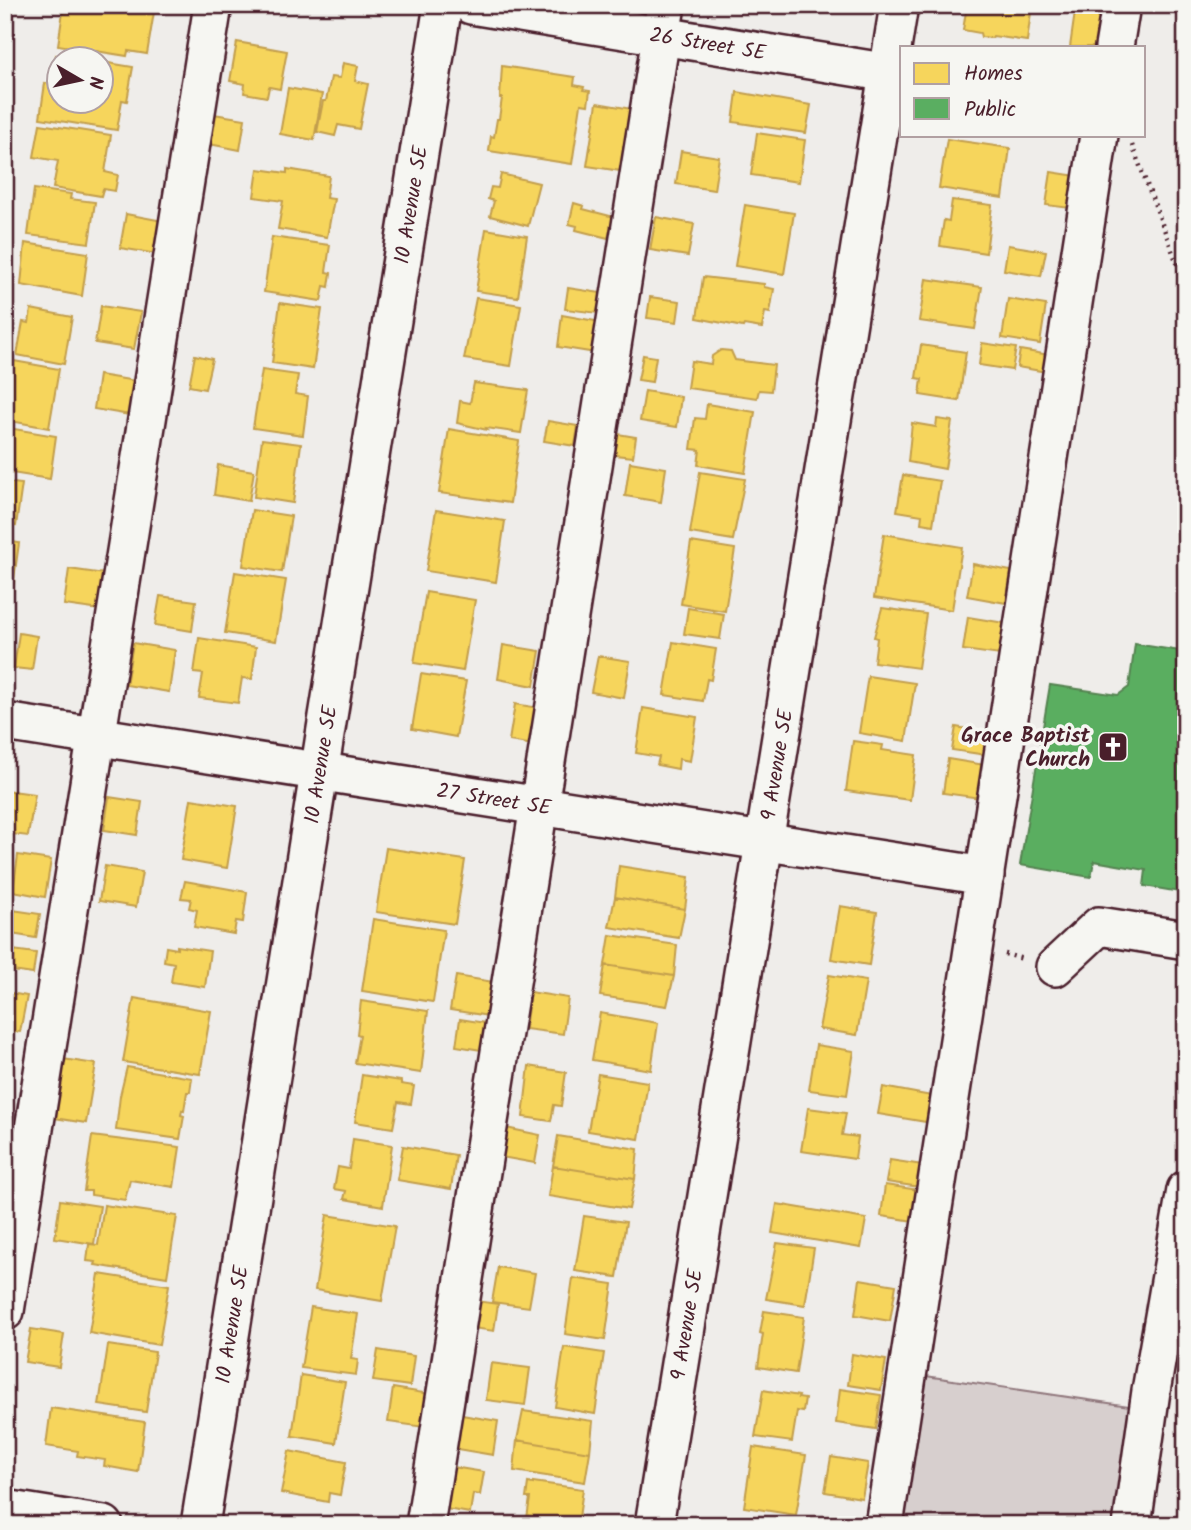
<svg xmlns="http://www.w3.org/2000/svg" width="1191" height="1530" font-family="Kalam,sans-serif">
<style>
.green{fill:#d7cfce;stroke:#90777c;stroke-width:2}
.homes{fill:#f6d55c;stroke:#c29e4d;stroke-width:2}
.public{fill:#5aae61;stroke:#558351;stroke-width:2}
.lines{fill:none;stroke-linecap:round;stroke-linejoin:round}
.minor-casing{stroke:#4a1f2b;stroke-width:42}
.path{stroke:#4a1f2b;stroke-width:4.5;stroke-dasharray:2 5;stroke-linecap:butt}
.minor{stroke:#f6f6f2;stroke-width:37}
.labels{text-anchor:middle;stroke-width:7;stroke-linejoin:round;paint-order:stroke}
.street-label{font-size:21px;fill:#4a1f2b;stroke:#f6f6f2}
.poi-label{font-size:21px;font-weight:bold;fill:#4a1f2b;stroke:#f6f6f2;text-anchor:end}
</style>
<rect width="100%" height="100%" fill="#efedea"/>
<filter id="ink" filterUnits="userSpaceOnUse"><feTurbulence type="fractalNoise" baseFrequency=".0143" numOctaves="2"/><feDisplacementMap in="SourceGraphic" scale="14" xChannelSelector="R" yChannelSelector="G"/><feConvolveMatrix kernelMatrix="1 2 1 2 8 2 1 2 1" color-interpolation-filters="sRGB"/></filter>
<g filter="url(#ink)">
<path class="green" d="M919,1375l217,32 -18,118h-221z"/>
<path class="homes" d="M64,5l29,3v-3h20l41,7 -7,42 -19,-3 -1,5 -69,-11z
M967,5h65l-5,36 -34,-5 -1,2 -11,-1 -1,-4 -17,-3z
M1076,5h34l-7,42h-33z
M237,42l50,9 -7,38 -11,-2 -2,10 -23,-4 1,-9 -15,-3z
M56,55l29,5h-25v42h42v-40l31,5 -6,34 -5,-1 -5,30 -77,-12 5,-35 6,1z
M343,63l15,3 -3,15 13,3 -9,45 -21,-4 -3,11 -18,-4 6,-31h3l5,-24 9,1z
M502,66l73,11 -1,8 10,2 -1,3 7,1 -2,14 -7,-1 -9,60 -83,-13 2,-15 3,1 3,-18h2l3,-21h-2z
M288,88l34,6 -8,46 -34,-6z
M737,92l74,13 -5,28 -73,-11z
M597,103l35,6 -11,62 -34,-5z
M214,114l31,5 -5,31 -31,-6z
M40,124l71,11 -6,37 13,3 -3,16 -12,-2 -2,7 -48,-8 5,-27 -24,-4z
M757,133l48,7 -6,42 -48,-7z
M947,139l63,9 -7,50 -64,-10z
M681,151l38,6 -5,33 -38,-6z
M258,169l29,4v-4l42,7 -3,22 8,1 -7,38 -49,-8 5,-28 -29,-4z
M1051,172l32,5 -5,32 -32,-4z
M501,174l38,9 -11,43 -38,-10 4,-15 -6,-2 3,-12 7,1z
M34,189l37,5 -1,5 25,3 -6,41 -61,-8z
M952,200l40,5 -6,48 -46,-7 4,-26 5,1z
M574,203l10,3 -1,3 31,8 -6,21 -32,-8 1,-4 -8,-2z
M745,205l49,8 -10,61 -49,-8z
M126,214l37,7 -6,33 -37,-6z
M656,217l38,7 -6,32 -38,-6z
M486,229l41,7 -9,61 -42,-6z
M272,237l58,8 -4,27 5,1 -2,14 -5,-1 -3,15 -57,-9z
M25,243l63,10 -6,43 -61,-11z
M1008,245l38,6 -5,25 -37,-6z
M703,277l61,7v3l10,2 -4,24 -5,-1 -3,16 -18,-3 -1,2 -46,-9z
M926,279l56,8 -7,42 -56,-8z
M568,288l33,5 -3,20 -33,-4z
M650,297l30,4 -3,21 -30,-4z
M476,298l45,7 -10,61 -47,-7z
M1008,299l38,6 -6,39 -38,-6z
M280,303l42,6 -9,60 -41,-6z
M101,306l40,6 -7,37 -39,-6z
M31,309l41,8 -8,47 -47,-9 6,-33 6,1z
M562,315l39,7 -5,31 -38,-6z
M982,343l34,5 -4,22 -33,-5z
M921,345l45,7 -7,49 -39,-6 2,-16 -6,-1z
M721,350l10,1 4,9 39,5 -3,26 -12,-1 -2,8 -70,-10 4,-27 20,3 1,-8z
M1020,350l30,5 -3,17 -30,-5z
M195,355l17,4 -7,30 -16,-3z
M643,355l13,2 -4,25 -14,-2z
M14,361l45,8 -10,59 -44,-8z
M262,370l36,5 -3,19 13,2 -5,39 -50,-7z
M99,375l37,6 -6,34 -36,-6z
M474,383l54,7 -7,43 -35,-5 1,2 -30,-7 3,-22 10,2z
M645,391l36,6 -4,30 -37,-6z
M707,404l48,8 -10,61 -47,-8 2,-15 -9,-1 4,-31 10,1z
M937,419l15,2 -7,48 -37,-7 4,-39 24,4z
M548,421l30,5 -3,20 -31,-5z
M5,426h3v2l48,8 -6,43 -45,-7z
M449,429l70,12 -9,62 -71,-10z
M618,434l18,3 -3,20 -18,-2z
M262,439l39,5 -8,59 -39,-6z
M630,462l36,6 -5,34 -36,-6z
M218,465l36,6 -5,30 -35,-6z
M700,472l45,7 -12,61 -43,-7z
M903,475l37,6 -7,44 -12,-2 1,-8 -25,-4z
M5,482l17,2 -6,42 -11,-2z
M252,510l39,6 -9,56 -39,-6z
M436,510l69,11 -9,61 -70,-11z
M884,534l78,13 -10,63 -78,-12z
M5,541l14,2 -8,57 -6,-1z
M691,542l44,7 -10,62 -44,-7z
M973,564l38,7 -5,32 -39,-7z
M69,569l36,5 -4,36 -37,-5z
M235,572l51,8 -10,61 -51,-8z
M426,592l49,8 -12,71 -49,-8z
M160,596l36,5 -4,30 -37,-6z
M688,608l36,6 -4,25 -36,-5z
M882,608l44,6 -8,54 -44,-6 3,-24 -3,-1z
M968,617l37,6 -5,32 -37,-5z
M19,633l18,3 -5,34 -18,-2z
M199,638l57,9 -4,32 -10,-1 -4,25 -39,-5 4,-24 -9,-1z
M673,642l43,7 -5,31 -4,-1 -4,22 -39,-6z
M133,643l42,7 -6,42 -43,-7z
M503,645l37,6 -6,35 -36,-7z
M598,656l32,5 -6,37 -33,-6z
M421,674l45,7 -10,56 -44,-8z
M868,676l47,7 -9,58 -47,-8z
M515,704l24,4 -5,37 -25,-4z
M643,708l54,9 -7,44 -11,-2 -1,10 -21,-4 2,-8 -23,-4z
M956,727l35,6 -4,22 -35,-5z
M853,741l30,4 -1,5 34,5 -6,45 -64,-9z
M948,759l37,6 -5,33 -37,-5z
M5,790l30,4 -7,42 -23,-3z
M109,797l33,5 -5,33 -33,-5z
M191,799l46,7 -10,62 -46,-8z
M386,848l79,12 -10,64 -79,-12z
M18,855l33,5 -6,37 -32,-6z
M105,866l37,6 -6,35 -37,-6z
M619,866l70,11 -4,32 -70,-12z
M185,881l62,11 -4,30 -7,-1 -2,13 -40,-7 3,-17 -8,-2 2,-9 -10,-1z
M615,897l70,12 -6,29 -70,-11z
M840,906l37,6 -8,53 -38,-6z
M6,909l34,5 -4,24 -31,-5z
M373,919l71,11 -11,72 -71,-11z
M610,935l67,10 -3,31 -69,-11z
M177,946l33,5 -5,36 -34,-5 3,-19 -10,-2 2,-14 11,2z
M5,949l31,4 -3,21 -28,-4z
M605,965l69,11 -7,30 -67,-10z
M829,975l37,6 -9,54 -38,-6z
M456,976l38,6 -5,34 -39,-6z
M5,992l22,4 -7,36 -15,-2z
M530,992l38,6 -5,36 -38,-5z
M134,998l77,13 -11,63 -77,-12z
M361,1001l67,10 -7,62 -66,-10 5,-28 -3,-1z
M600,1013l58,10 -7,47 -59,-10z
M460,1019l32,5 -4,27 -32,-5z
M816,1045l38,6 -7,44 -38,-5z
M63,1059l33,5 -10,59 -32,-5z
M529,1066l37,6 -5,34 -7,-1 -3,16 -28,-4z
M127,1067l65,11 -2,14h-3l-3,19 -2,-1 -1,5 3,1 -4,23 -64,-9 4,-34z
M598,1074l50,8 -9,57 -51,-8z
M362,1075l39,6v3l13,2 -3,18 -13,-2 -5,26 -38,-6z
M883,1087l54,10 -5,26 -54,-9z
M808,1108l38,5 -4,22 16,2 -3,22 -54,-8z
M506,1128l34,7 -5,28 -34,-6z
M5,1129l16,3 -6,36 -10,-2z
M92,1136l88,11 -6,40 -44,-7 -5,20 -34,-5v-4h-7z
M558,1136l80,13 -3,30 -82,-13z
M353,1139l39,6 -9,61 -39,-7 2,-8 -12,-2 4,-22 11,2z
M403,1146l53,9 -5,34 -54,-9z
M890,1160l33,5 -3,22 -34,-5z
M553,1166l82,13 -6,30 -81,-13z
M885,1185l34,5 -5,31 -33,-5z
M60,1200l40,6 -6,38 -39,-6z
M777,1204l89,15 -5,29 -89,-15z
M104,1205l73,11 -10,61 -72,-12 1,-3 -9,-1 2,-17 9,1z
M327,1215l68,11 -13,75 -67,-11z
M584,1216l42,6 -9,55 -42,-6z
M777,1243l37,5 -9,57 -39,-6z
M498,1267l37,6 -6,34 -37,-5z
M99,1274l70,11 -10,60 -70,-12z
M573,1278l40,6 -8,56 -40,-6z
M860,1279l36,6 -6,36 -35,-6z
M477,1301l21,3 -4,27 -22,-3z
M311,1307l47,7 -7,45 7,1 -2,15 -55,-7z
M764,1311l40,6 -8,56 -38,-6 5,-33 -3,-1z
M31,1329l33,5 -5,33 -34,-5z
M108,1345l47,7 -9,60 -47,-7z
M564,1347l40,6 -9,61 -40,-7z
M378,1350l36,6 -4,30 -37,-5z
M852,1354l34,6 -5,30 -33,-5z
M491,1363l39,5 -5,37 -39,-5z
M301,1375l44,7 -9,61 -44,-7z
M393,1388l37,6 -6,33 -36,-5z
M840,1389l41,6 -5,34 -40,-6z
M763,1390l36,6 -1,2 7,1 -2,13 -6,-1 -5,31 -37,-5z
M51,1408l94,14 -7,50 -34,-6 1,-6 -28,-4 1,-5 -32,-5z
M523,1411l70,10 -3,31 -73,-12z
M462,1415l36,6 -5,34 -36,-6z
M517,1440l73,12 -5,30 -71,-11z
M753,1447l53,8 -10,60 -52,-8z
M289,1451l57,11 -6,33 -11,-2 -1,9 -47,-9z
M831,1457l37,6 -6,35 -37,-6z
M453,1467l31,5 -4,23 -7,-1 -3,19 -24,-4z
M533,1482l50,7 -5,36h-52l4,-27h-4l2,-15 5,1z"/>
<path class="public" d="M1135,644l45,7 6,-4v246l-42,-7 2,-16 -52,-9 -3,16 -71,-12 30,-180 68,10 11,-8z"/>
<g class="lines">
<g class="minor-casing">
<g id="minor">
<path id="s1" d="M471,5l431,70"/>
<path d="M1114,47l7,-42"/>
<path id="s2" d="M5,722l980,154"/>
<path d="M1055,967l44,-41 87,14"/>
<path d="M5,1311l208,-1306"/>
<path d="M5,1509l99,16"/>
<path id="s3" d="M200,1525l126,-796 117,-724"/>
<path d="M425,1525l241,-1520"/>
<path id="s4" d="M654,1525l245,-1520"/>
<path d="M884,1525l215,-1390"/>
<path d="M1132,1525l19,-134 35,-201"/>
</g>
</g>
<path class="path" d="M1132,145l54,142
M1005,954l18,5
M1000,1525l10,-8 4,8"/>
<use href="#minor" class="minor"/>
</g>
</g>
<defs>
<g id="church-square" transform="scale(1.575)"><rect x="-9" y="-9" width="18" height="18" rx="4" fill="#4a1f2b" stroke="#f6f6f2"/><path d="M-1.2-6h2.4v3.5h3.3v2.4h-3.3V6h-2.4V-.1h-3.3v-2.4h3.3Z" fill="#fff"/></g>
</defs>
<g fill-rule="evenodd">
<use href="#church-square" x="1113" y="747"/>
</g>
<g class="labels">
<g class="street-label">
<text dy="7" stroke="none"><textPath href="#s1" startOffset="240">26 Street SE</textPath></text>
<text dy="7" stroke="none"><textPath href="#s3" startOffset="1337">10 Avenue SE</textPath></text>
<text dy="7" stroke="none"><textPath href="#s3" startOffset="770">10 Avenue SE</textPath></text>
<text dy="7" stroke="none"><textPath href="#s4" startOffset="770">9 Avenue SE</textPath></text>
<text dy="7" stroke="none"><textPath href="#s2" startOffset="495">27 Street SE</textPath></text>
<text dy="7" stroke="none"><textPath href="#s3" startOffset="203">10 Avenue SE</textPath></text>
<text dy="7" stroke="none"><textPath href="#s4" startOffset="203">9 Avenue SE</textPath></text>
</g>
<g class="poi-label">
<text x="1090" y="742">Grace Baptist<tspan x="1090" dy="24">Church</tspan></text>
</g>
</g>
<rect width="1191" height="1530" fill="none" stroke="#f6f6f2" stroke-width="28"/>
<rect x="14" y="14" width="1163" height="1502" fill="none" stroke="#4a1f2b" stroke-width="2.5" filter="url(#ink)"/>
<rect x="900" y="46" width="245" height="91" fill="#f6f6f2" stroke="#b1a0a2" stroke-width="2"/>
<rect x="914" y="63" width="35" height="21" fill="#f6d55c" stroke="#b1a0a2" stroke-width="2"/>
<text x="964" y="80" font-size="21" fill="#4a1f2b">Homes</text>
<rect x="914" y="98" width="35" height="21" fill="#5aae61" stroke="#b1a0a2" stroke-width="2"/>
<text x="964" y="116" font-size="21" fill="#4a1f2b">Public</text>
<g transform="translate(80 80) rotate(99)"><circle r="33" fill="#f6f6f2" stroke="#b1a0a2" stroke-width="2"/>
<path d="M0-5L12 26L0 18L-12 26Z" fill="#4a1f2b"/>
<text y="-10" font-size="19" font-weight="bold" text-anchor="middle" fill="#4a1f2b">N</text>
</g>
</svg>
